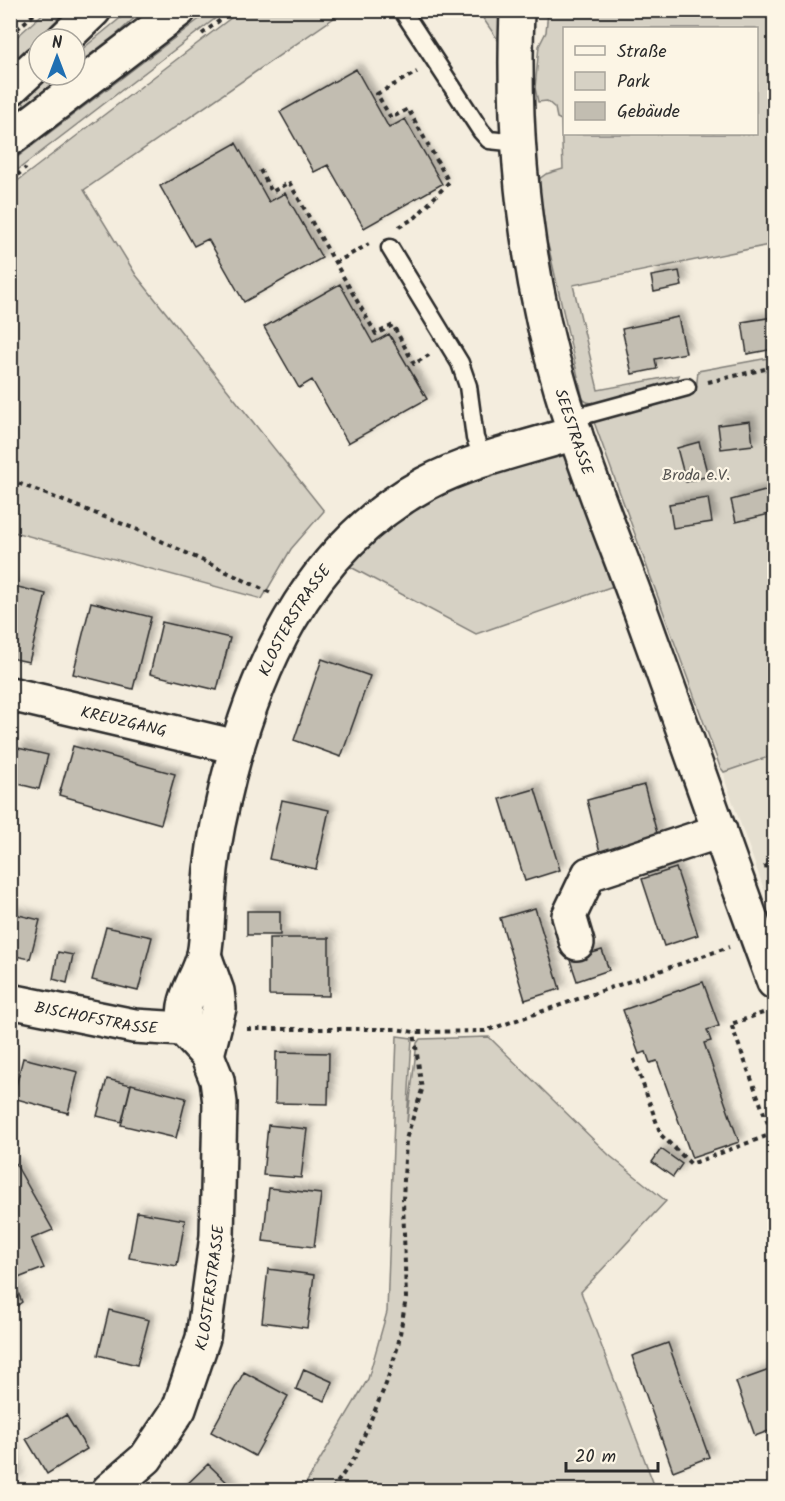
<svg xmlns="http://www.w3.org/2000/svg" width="785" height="1501" font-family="Kalam,sans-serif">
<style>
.built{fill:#e5dfd0}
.green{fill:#d6d1c4;stroke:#807e78;stroke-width:1.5;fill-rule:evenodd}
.building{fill:#c2bdb1;stroke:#2b2b2b;stroke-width:1.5;filter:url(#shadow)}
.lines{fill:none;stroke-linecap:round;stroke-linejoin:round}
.lane-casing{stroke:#2b2b2b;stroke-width:21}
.street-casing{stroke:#2b2b2b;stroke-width:38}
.primary-casing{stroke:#2b2b2b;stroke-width:38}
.path{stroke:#2b2b2b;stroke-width:4;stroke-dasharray:4.5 4.5;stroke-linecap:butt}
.lane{stroke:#fcf5e5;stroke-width:16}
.street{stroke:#fcf5e5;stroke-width:33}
.primary{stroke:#fcf5e5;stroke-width:33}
.labels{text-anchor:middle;stroke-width:4.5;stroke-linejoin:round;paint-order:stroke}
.street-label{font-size:16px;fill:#2b2b2b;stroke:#fcf5e5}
.park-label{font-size:16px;fill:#565451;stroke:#fcf5e5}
</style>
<defs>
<filter id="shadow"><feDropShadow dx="5.5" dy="-5.5" stdDeviation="3" flood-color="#0004"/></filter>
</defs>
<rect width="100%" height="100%" fill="#f4edde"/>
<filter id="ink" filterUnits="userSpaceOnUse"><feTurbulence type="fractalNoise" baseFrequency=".0167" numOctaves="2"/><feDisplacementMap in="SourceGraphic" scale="12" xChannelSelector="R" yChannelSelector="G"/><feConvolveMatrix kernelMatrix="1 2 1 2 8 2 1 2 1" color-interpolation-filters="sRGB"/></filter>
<g filter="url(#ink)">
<path class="built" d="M774,755v162l-48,-134 -2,-11z"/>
<path class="green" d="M47,10l14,1v5l-50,49v-23z
M129,11h13l-25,23 -42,32v-11z
M210,11h15l-214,164v-13z
M240,11h104l-260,179 52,85 188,236 -33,38 -29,50 -252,-68 1,-345z
M478,11h23l-1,32z
M548,11h226v233l-201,41 25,105 81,-15 -3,7 -79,22 -10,-2 -4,-3 -34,-150 -14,-47v-20l11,-8 17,-5 -2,-49 -4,-2 -2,-10 -8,-7 -9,1 -3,-14 4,-42 7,-14zM564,28h192v106h-192z
M50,75h14l-39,30 -5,-6z
M774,357v398l-50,17 -4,-5 -126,-345 4,-5 98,-26 2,-20z
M557,453h8l54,131 -143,50 -129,-69 55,-50 61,-34z
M397,1036l15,2 -5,85 10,-80 3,-4 69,-2 120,118 57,46 -85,91 75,198h-354l66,-111 19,-67z"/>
<path class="building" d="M356,69l33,59 16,-9 37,65 -78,44 -36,-63 -14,7 -34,-60z
M236,143l33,59 16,-9 37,65 -78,44 -36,-63 -14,7 -34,-60z
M679,271l3,15 -28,6 -3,-16z
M340,284l33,59 16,-9 38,65 -79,44 -36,-63 -13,8 -35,-61z
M678,317l8,36 -31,6 2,10 -25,5 -10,-45z
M774,317v32l-27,5 -5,-32z
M750,421l3,24 -32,4 -3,-24z
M699,442l9,34 -22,6 -9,-34z
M769,490l5,23 -38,9 -5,-22z
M708,498l4,24 -39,6 -4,-24z
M10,585l36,9 -17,68 -19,-4z
M91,602l60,15 -18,72 -60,-15z
M162,622l68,16 -13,52 -67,-16z
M322,659l48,17 -29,81 -47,-17z
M73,746l102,28 -14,50 -102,-29z
M18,748l30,7 -9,34 -29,-7z
M644,785l14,52 -58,15 -13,-52z
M535,789l25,81 -35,11 -25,-82z
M282,800l47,10 -13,59 -47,-10z
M676,868l22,67 -34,11 -22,-67z
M535,908l25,81 -35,11 -25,-82z
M247,911h33v24h-33z
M10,913l30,7 -10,39 -20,-4z
M106,927l46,10 -14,54 -46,-11z
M269,938h60v58l-60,-1z
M602,950l7,20 -32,11 -7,-21z
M58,952l15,3 -6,28 -14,-4z
M703,982l16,44 -12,4 4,11 -7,2 35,99 -47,16 -35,-97 -7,2 -4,-11 -7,2 -16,-44z
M276,1052l53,1 -1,51 -53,-1z
M23,1058l55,14 -10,41 -55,-15z
M107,1079l24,6 -9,37 -25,-6z
M131,1084l55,14 -10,40 -55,-13z
M268,1125l39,4 -6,49 -38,-3z
M661,1149l21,15 -9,13 -21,-15z
M15,1163l38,67 -22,9 13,29 -31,12 9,22 -12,9v-146z
M269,1188l52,6 -7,53 -51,-6z
M137,1212l48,8 -8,46 -48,-8z
M268,1269l46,6 -7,53 -45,-6z
M109,1310l40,10 -12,45 -39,-10z
M668,1343l41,114 -36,14 -41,-115z
M304,1369l29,13 -8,19 -29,-12z
M772,1369l2,8v52l-19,7 -19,-54z
M244,1372l44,24 -33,60 -44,-24z
M66,1415l21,34 -40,25 -21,-35z
M10,1441l7,39 -7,1z
M208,1464l27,26h-54z"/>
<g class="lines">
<g class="lane-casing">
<path id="lane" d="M402,10l79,121 8,9 29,3
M390,248l70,115 8,23 7,52 9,23
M570,419l117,-32"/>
</g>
<g class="street-casing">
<g id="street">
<path id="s1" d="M517,10c-5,130 8,259 45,383 25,83 59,162 88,244 42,115 81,230 124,345"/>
<path id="s2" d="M10,694l227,53"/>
<path d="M577,943l-8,-27 20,-42 131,-43"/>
<path d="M204,955l13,36 2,17 -12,47"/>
<path id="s3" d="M10,1001l124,25 49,3"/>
<path id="s4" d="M109,1490l37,-32 33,-49 24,-71 14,-102 3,-133 -3,-23 -10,-25 -24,-26c1,-8 1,-16 2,-23 3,-18 15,-33 19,-51 4,-20 3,-43 5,-63 2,-30 7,-61 14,-90 28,-127 83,-253 202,-318 45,-24 101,-36 150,-51"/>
</g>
</g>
<g class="primary-casing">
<path id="primary" d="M64,39l30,-29
M10,89l29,-27
M10,139l169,-129"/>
</g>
<path class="path" d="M202,34l31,-24
M10,35l29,-25
M260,170l12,22 17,-10 87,152 17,-9 21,39 15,-9
M10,181l16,-13
M399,227l17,-10 33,-35 -41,-73 -17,9 -14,-24 40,-22
M335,263l34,-19
M708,382l66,-15
M10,480l128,50 133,63
M764,867l10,-4
M763,1013l-32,11 43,116
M247,1029h149l18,3 71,-1 244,-84
M634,1059l27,76 30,29 81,-30
M332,1490l23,-33 31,-73 12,-38 8,-48 -3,-98 3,-61 16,-49 -8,-58"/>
<use href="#lane" class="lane"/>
<use href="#street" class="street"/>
<use href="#primary" class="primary"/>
</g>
</g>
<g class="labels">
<g class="street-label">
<text dy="6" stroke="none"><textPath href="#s1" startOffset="428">SEESTRASSE</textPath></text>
<text dy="6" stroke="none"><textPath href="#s4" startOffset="933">KLOSTERSTRASSE</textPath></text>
<text dy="6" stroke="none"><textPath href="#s2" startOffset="117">KREUZGANG</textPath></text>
<text dy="6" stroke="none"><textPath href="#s3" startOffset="88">BISCHOFSTRASSE</textPath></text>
<text dy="6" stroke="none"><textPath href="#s4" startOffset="234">KLOSTERSTRASSE</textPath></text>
</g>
<g class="park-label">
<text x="696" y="480">Broda e.V.</text>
</g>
</g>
<rect width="785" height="1501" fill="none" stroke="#fcf5e5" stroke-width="36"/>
<rect x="18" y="18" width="749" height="1465" fill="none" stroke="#2b2b2b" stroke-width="2" filter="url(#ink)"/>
<rect x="563" y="27" width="195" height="108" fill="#fcf5e5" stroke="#a8a49b" stroke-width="1.5"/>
<rect x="575" y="46" width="30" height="9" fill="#fcf5e5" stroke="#a8a49b" stroke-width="1.5"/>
<text x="617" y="57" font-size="18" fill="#2b2b2b">Straße</text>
<rect x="575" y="72" width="30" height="18" fill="#d6d1c4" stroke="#a8a49b" stroke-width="1.5"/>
<text x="617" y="87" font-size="18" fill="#2b2b2b">Park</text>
<rect x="575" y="102" width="30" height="18" fill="#c2bdb1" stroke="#a8a49b" stroke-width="1.5"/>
<text x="617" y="117" font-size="18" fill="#2b2b2b">Gebäude</text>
<g transform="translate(57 57)"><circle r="28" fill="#fcf5e5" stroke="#a8a49b" stroke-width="1.5"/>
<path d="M0-4.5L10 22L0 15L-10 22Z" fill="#1f6fb2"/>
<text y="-9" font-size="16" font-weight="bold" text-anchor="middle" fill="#2b2b2b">N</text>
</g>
<path d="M566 1462v9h92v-9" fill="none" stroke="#2b2b2b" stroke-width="3"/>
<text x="575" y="1462" font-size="18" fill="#2b2b2b" stroke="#fcf5e5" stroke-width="4.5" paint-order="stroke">20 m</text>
</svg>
